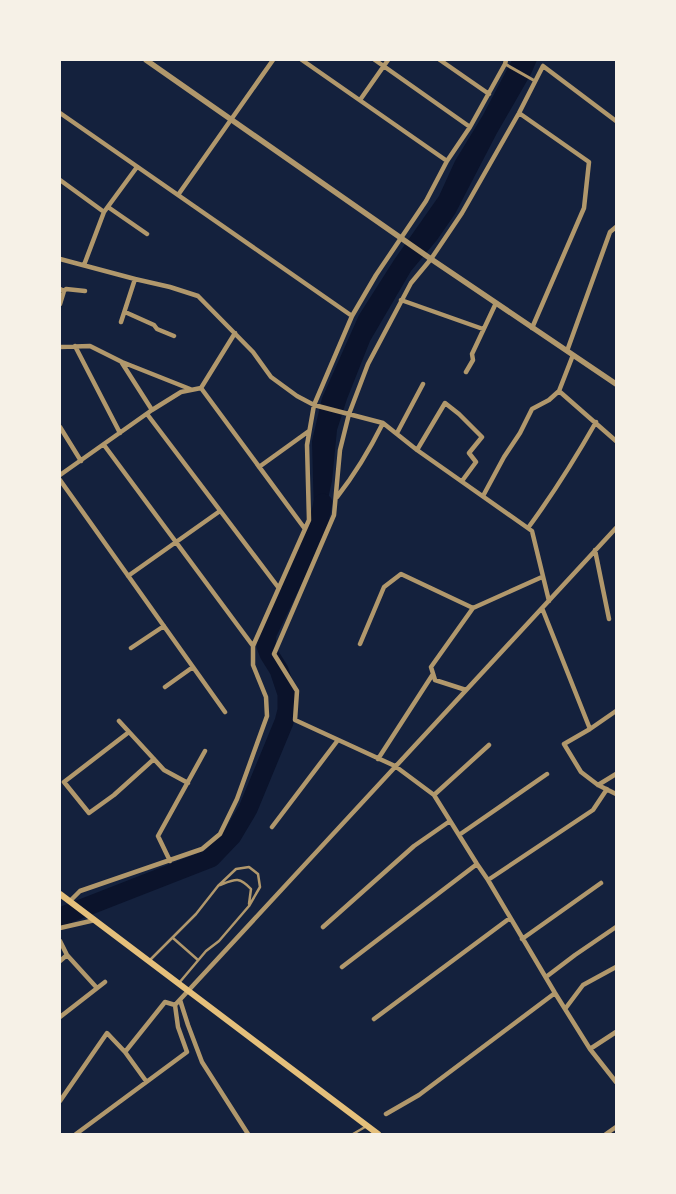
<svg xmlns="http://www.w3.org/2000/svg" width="676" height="1194" font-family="'Source Sans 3',sans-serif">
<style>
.water{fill:#0b132b}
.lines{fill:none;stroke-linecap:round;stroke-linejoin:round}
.river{stroke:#0b132b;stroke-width:19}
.service{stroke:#b1986c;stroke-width:2.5}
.pedestrian{stroke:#b1986c;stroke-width:3}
.minor{stroke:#b1986c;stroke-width:4.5}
.tertiary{stroke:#b1986c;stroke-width:5.5}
.secondary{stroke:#e5c07b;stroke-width:6}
</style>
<rect width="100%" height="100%" fill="#14213d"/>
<path class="water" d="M512,60h25l-6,14 -34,59 -42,81 -18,26 -26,31 -41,70 -23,58 -10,31 -5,51 -8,36 -27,39 17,-40 -2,-75 10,-43 37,-83 35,-55 45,-64 16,-35 28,-46z"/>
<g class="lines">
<path class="river" d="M60,917l151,-59 21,-22 16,-27 36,-87 3,-12v-16l-8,-24 -10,-16 -3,-8 1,-12 50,-104 6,-27"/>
<path class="service" d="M220,885c15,-6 19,-9 31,4l-2,15
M173,938l25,22
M150,960l46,-46 22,-28 18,-17 13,-2 9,7 2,13 -11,19 -30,35 -13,10 -27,32
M353,1134l12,-7"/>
<path class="pedestrian" d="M505,64l30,17"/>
<path class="minor" d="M302,60l145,101
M375,60l95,67
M440,60l49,34
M360,100l28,-40
M60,113l292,203
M519,113l70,49 -5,46 -52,120
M616,121l-73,-55 -24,47 -57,100 -31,46 -20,24 -43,81 -19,50 -9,36 -6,65 -60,139 23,37 -2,29 100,46 39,29 43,69 11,16 67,113 35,56 26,33
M60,180l44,32
M178,195l95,-135
M108,207l39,27
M60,259l75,20 35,8 28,9 55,56 18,25 26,19 17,9 69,18 34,27 115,81 17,70
M84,265l20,-53 33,-45
M60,289l4,2 2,-2 19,2
M401,300l82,29
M60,304l4,-13
M125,312l29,13 3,4 17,7
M121,322l14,-43
M75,346l45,87
M60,347l30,-1 32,16 68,27
M567,351l43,-119 6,-5
M122,363l30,47
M466,372l7,-12 -1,-6 24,-51
M201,388l104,141
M559,391l57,50
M147,414l131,173
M60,427l21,34
M397,433l26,-49
M104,445l149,201
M417,450l28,-47 14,11 23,23 -13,16 7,9 -14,19
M259,467l50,-36
M60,475l92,-65 29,-18 20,-4 34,-55
M60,480l165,232
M483,496l21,-39 16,-24 12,-24 17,-9 10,-9 14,-36
M337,497c18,-23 33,-48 46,-74
M528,528c25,-34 47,-69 68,-106
M595,550l14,69
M128,576l92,-65
M473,608l69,-31
M542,608l48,121
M360,644l24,-57 17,-13 72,34 -42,59 4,13 31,10
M131,648l33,-22
M165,687l28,-20
M616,711l-26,18 -26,15 17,28 17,13 18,9
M119,721l45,49 24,13
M129,732l-65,50 25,31 25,-18 40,-36
M378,759l55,-85
M598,785l18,-11
M434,795l55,-50
M272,827l66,-87
M459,835l88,-61
M170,861l-12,-25 47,-85
M488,880l105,-70 14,-21
M70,901l10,-10 122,-42 18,-15 17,-35 30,-83 -1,-19 -13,-32v-19l56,-126 -2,-75 7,-40 38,-89 24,-41 50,-74 21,-40 23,-34 35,-63 1,-4
M323,927l91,-81 36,-25
M60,928l35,-8
M522,939l79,-56
M60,941l7,14 30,33
M60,961l7,-6
M342,967l135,-103
M546,977l29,-22 41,-28
M180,1000l8,25 14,37 46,72
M175,1005l441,-477
M565,1009l18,-24 33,-18
M60,1017l45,-35
M374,1019l136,-101
M590,1049l26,-17
M125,1052l40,-50 10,3
M60,1101l47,-68 18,19 21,29
M386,1114l33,-19 136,-102
M76,1134l111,-82 -9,-25 -3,-22
M606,1134l10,-7"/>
<path class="tertiary" d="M146,60l285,199 185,125"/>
<path class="secondary" d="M60,894l318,240"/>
</g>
<rect width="676" height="1194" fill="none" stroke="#f6f1e7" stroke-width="122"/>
</svg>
